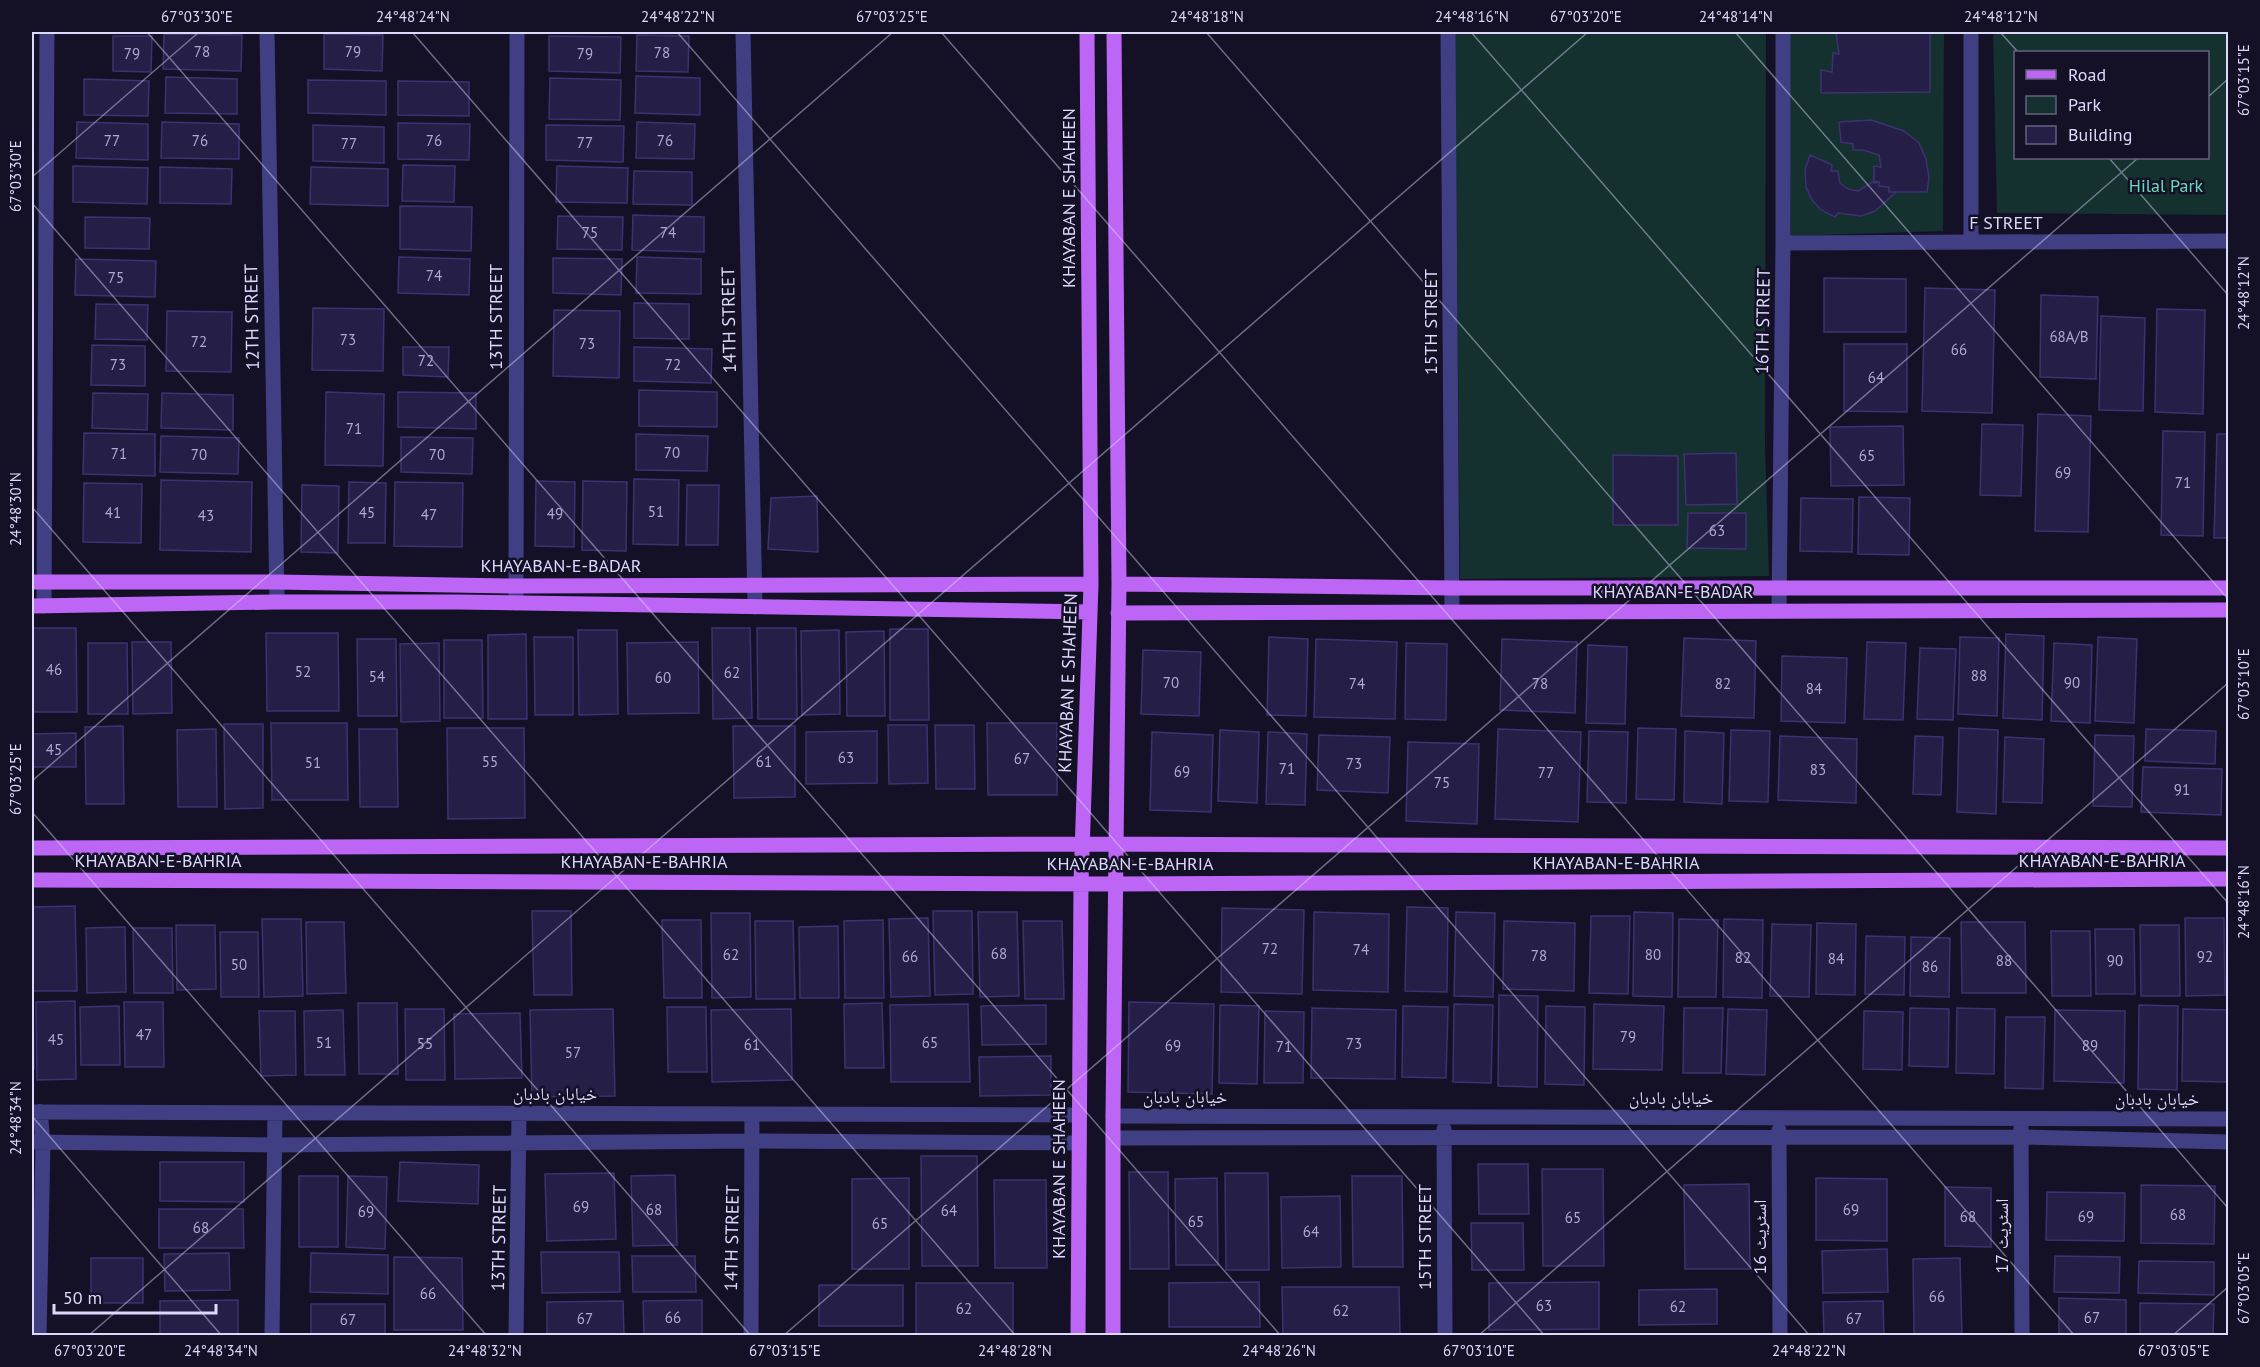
<svg xmlns="http://www.w3.org/2000/svg" width="2260" height="1367" font-family="'PT Sans','Noto Naskh Arabic',sans-serif">
<style>
.green{fill:#14302f;fill-rule:evenodd}
.building{fill:#251e47;stroke:#3d3271;stroke-width:1.5}
.lines{fill:none;stroke-linecap:round;stroke-linejoin:round}
.minor{stroke:#403f83;stroke-width:15}
.major{stroke:#bd66f6;stroke-width:15}
.ticks{fill:none;stroke:#dcd9fd;stroke-width:1.5;stroke-opacity:0.45}
.labels{text-anchor:middle;stroke-width:5;stroke-linejoin:round;paint-order:stroke}
.number-label{font-size:15px;fill:#aeaad0}
.park-label{font-size:18px;fill:#68dabb;stroke:#141127}
.street-label{font-size:18px;fill:#dcd9fd;stroke:#141127}
.neatline{fill:none;stroke:#dcd9fd;stroke-width:2}
.ticks-label{font-size:15px;text-anchor:middle;fill:#dcd9fd}
</style>
<rect width="100%" height="100%" fill="#141127"/>
<path class="green" d="M1455,32h311l-1,413 4,131 -309,3z
M1789,32h155l-1,199 -152,5z
M1993,32h235v183l-231,-2zM2016,52h192v106h-192z"/>
<path class="building" d="M1836,32h94v60l-109,1v-23l11,2 1,-19 6,1z
M164,34l78,1 -1,36 -78,-2z
M324,34l59,1 -1,36 -58,-2z
M637,35l52,1 -1,36 -52,-1z
M113,36h39l-1,36 -38,-1z
M549,36l72,1 -1,36 -71,-2z
M636,76l64,2v37l-65,-2z
M166,77l71,2v35l-72,-1z
M550,78l71,2 -1,40 -71,-1z
M84,79l65,2 -1,35 -64,-1z
M308,80l78,1v34l-78,-2z
M398,81l71,1v34l-71,-1z
M1871,120l33,11 15,12 7,16 3,19 -2,14h-38v-5l-10,-1v-4l-5,1v-17l7,1 -2,-12 -16,-5h-10v-6l-12,-2 -2,-20z
M77,122l71,2v36l-72,-2z
M162,122l77,2v35l-78,-1z
M637,122l58,2 -1,35 -58,-1z
M398,123l72,1 -1,36 -71,-1z
M313,125l71,2v36l-71,-2z
M546,125l78,1 -1,36 -77,-2z
M1810,155l22,10 -1,6h7l2,12 8,6 10,2 16,-10 5,1v4l10,1v5h7l-21,19 -14,5 -23,-3 -3,4 -14,-7 -9,-10 -6,-13 -1,-18z
M403,165l52,1 -1,36 -52,-1z
M73,166l75,2 -1,36 -74,-2z
M557,166l71,2 -1,35 -71,-1z
M160,167l72,2 -1,35 -71,-1z
M311,167l77,2v37l-78,-2z
M634,171l58,1v33l-59,-1z
M400,206l72,1 -1,44 -71,-2z
M633,215l71,2v35l-72,-2z
M558,216l65,1 -1,33 -65,-1z
M85,217l65,1 -1,31 -64,-1z
M399,257l71,2 -1,36 -71,-2z
M637,257l64,2v35l-65,-1z
M553,258l69,1 -1,36 -68,-2z
M76,259l80,2 -1,36 -80,-2z
M1824,278l82,1v53h-82z
M1925,288l70,2 -3,123 -70,-2z
M2041,295l57,2 -2,82 -56,-2z
M634,303l55,1v35l-55,-1z
M96,304l52,1 -1,35 -52,-1z
M313,308l71,1 -1,62 -71,-1z
M2157,309l48,1 -2,104 -48,-2z
M554,310l66,1 -1,67 -66,-2z
M167,311l65,1 -1,60 -65,-1z
M2101,316l44,2 -2,93 -44,-1z
M1844,344h63v68l-63,-1z
M92,345l53,1v40l-54,-1z
M403,347h46l-1,30 -45,-2z
M634,347l78,2 -1,34 -77,-2z
M639,390l78,2v35l-78,-1z
M326,392l58,2 -1,72 -58,-1z
M398,392l78,1v36l-78,-2z
M93,393l55,1 -1,36 -55,-2z
M162,393l71,2v35l-72,-2z
M2038,414l53,2 -3,116 -53,-1z
M1982,424l41,1 -2,71 -41,-1z
M1903,426l1,59 -73,1 -1,-59z
M2163,431l42,1 -2,104 -42,-1z
M84,433l71,1v42l-72,-2z
M636,434l72,2 -1,35 -71,-1z
M2217,434h11v104h-14z
M161,436l78,2 -1,36 -78,-2z
M401,437l72,1 -1,36 -71,-2z
M1736,453l1,51 -51,1 -2,-51z
M1613,455l65,1v69h-65z
M634,479l45,1 -1,65 -45,-1z
M161,480l91,2 -1,70 -91,-2z
M536,481l39,1 -1,65 -39,-1z
M583,481l44,1 -1,69 -44,-1z
M349,482l37,1 -1,60h-37z
M395,482l68,1 -1,64 -68,-1z
M84,483l58,1 -1,59 -58,-1z
M302,485l37,1 -1,67 -37,-1z
M687,485h32l-1,60h-32z
M817,496l1,56 -50,-3 3,-51z
M1859,497l51,1 -1,57 -51,-1z
M1801,498l52,1 -1,53 -52,-1z
M1688,513h58v36l-59,-1z
M32,628h44l1,84h-45z
M712,628h38l2,90 -39,1z
M757,628h39l1,91h-39z
M890,629h38l1,91h-39z
M578,630h39l1,84 -39,1z
M839,630l1,84 -38,1 -1,-84z
M884,631l1,85h-38l-1,-84z
M266,633h72l1,78h-72z
M526,634l1,85h-39v-84z
M2006,634l38,2 -2,84 -39,-2z
M534,637h39v78h-38z
M1269,637l39,2 -2,77 -39,-1z
M1960,637l39,1 -2,78 -39,-2z
M2098,637l39,2 -3,84 -39,-2z
M1684,638l72,3 -2,77 -73,-2z
M357,639h39l1,77h-39z
M1316,639l81,3 -2,77 -81,-2z
M1502,639l75,3 -2,71 -75,-3z
M444,640h38l1,78h-39z
M132,642h39l1,71 -39,1z
M698,642l1,71 -71,1 -1,-71z
M1867,642l39,1 -3,77 -39,-1z
M88,643h39l1,71h-40z
M439,643l1,78 -39,1 -1,-78z
M1406,643l41,1 -1,76 -41,-1z
M2054,643l38,2 -2,78 -39,-2z
M1588,645l39,2 -2,77 -39,-1z
M1920,648l36,1 -3,71 -36,-1z
M1143,650l58,2 -2,64 -58,-2z
M1782,656l65,2 -2,65 -64,-2z
M271,723h76l1,77h-76z
M987,723h70v72h-69z
M224,724h39v84l-38,1z
M888,725h39l1,58 -39,1z
M935,725h39l1,64h-39z
M123,726l1,78h-38l-1,-77z
M733,726h62v71l-61,1z
M447,728h77l1,90 -77,1z
M1638,728l38,1 -2,71 -38,-1z
M1959,728l39,2 -2,84 -39,-2z
M216,729l1,78h-39l-1,-77z
M359,729h38l1,78h-38z
M1498,729l83,3 -3,90 -83,-3z
M2146,729l70,2 -1,33 -70,-3z
M1220,730l39,2 -2,71 -39,-2z
M1731,730l39,1 -2,71 -39,-1z
M877,731v52l-71,1v-52z
M1589,731l39,1 -2,71 -39,-1z
M1685,731l39,2 -2,71 -38,-2z
M1152,732l61,3 -2,77 -61,-2z
M1268,732l39,2 -2,71 -39,-1z
M76,733v34h-44v-33z
M1319,735l71,2 -2,56 -71,-3z
M2095,735l39,1 -2,71 -39,-1z
M1780,736l77,3 -1,64 -78,-3z
M1915,736l28,1 -2,58 -28,-1z
M2005,737l39,2 -2,64 -39,-1z
M1408,742l71,2 -2,80 -71,-3z
M2143,767l79,2 -1,46 -80,-3z
M75,906l2,85h-45v-84z
M1407,907l41,1 -1,84 -42,-1z
M1222,908l82,2 -2,84 -81,-2z
M532,911h39l1,84h-38z
M933,911h39l1,83 -38,1z
M978,912h39l2,84 -39,1z
M1314,912l75,2 -1,78 -75,-2z
M1456,912l39,1 -2,84 -39,-1z
M1634,912l39,1 -1,84 -39,-1z
M711,913h39l1,84 -39,1z
M1591,916h39l-2,78 -39,-1z
M928,918l2,78 -39,1 -2,-78z
M2185,918h39l1,77 -39,1z
M262,919h39l2,77 -39,1z
M1679,919l39,1 -2,77h-38z
M1724,919l39,1 -1,78 -39,-1z
M662,920h39l1,78h-38z
M883,920l1,78h-39l-1,-77z
M755,921h38l2,78h-39z
M1023,921h39l2,78h-39z
M1504,921l71,2 -1,68 -71,-2z
M306,922h38l2,71 -39,1z
M1961,922h64l1,71h-64z
M1817,923l39,1 -1,71 -39,-1z
M1772,924l39,1 -2,72 -39,-1z
M176,925h39l1,64 -39,1z
M2140,925h39l1,71h-39z
M838,926l1,72h-39l-1,-71z
M125,927l1,65 -39,1 -1,-65z
M133,928h39l1,65h-39z
M2095,929h39l1,65h-39z
M2051,931h39l1,65h-39z
M220,932h38l1,65h-38z
M1866,936l39,1 -1,58 -39,-1z
M1911,937l39,1 -1,59 -39,-1z
M1499,995l39,1 -1,91 -39,-1z
M75,1001l1,78 -39,1 -1,-78z
M124,1002h39l1,65h-39z
M1129,1002l85,2 -2,90 -84,-2z
M32,1003h1l1,65h-2z
M358,1003h39l1,71h-39z
M882,1003l2,65h-39l-1,-64z
M968,1004l2,78h-79l-1,-77z
M1454,1004l39,1 -2,78 -38,-1z
M1594,1004l70,2 -2,64 -69,-1z
M1046,1005v39l-64,1 -1,-39z
M1220,1005l39,1 -2,78 -38,-1z
M2139,1005l39,1 -1,84 -39,-1z
M119,1006l1,59h-39l-1,-58z
M1403,1006l45,1 -2,71 -44,-1z
M1546,1006l39,1 -1,78 -39,-1z
M667,1007h39l1,65h-39z
M1312,1008l84,2 -1,69 -84,-1z
M1684,1008h39l-2,65h-38z
M1910,1008l39,1 -1,58 -39,-1z
M1957,1008l38,1 -1,65 -38,-1z
M405,1009h39l1,71h-39z
M613,1009l2,87 -83,1 -2,-87z
M791,1009l1,71 -80,2 -1,-72z
M1728,1009l39,1 -2,65 -39,-1z
M2183,1009l45,1 -1,72 -45,-1z
M343,1010l2,65h-40l-1,-64z
M2055,1010l70,1 -1,72 -70,-2z
M259,1011h36l1,64 -35,1z
M1265,1011l39,1 -1,71h-39z
M1864,1011l39,1 -1,58 -39,-1z
M520,1013l2,65 -67,1 -1,-65z
M2006,1017h39l-2,72 -38,-1z
M1051,1056v39l-71,1 -1,-39z
M921,1156h56l1,110h-56z
M160,1162h84v40l-84,-1z
M400,1162l79,3 -1,39 -80,-3z
M1478,1164h50l1,50h-50z
M1542,1169h61l1,97h-61z
M1129,1172h39l1,97h-39z
M614,1173l2,66 -69,2 -2,-67z
M1225,1173h43l1,97h-43z
M675,1175l2,70 -44,1 -2,-70z
M299,1176h39v71h-39z
M348,1176l39,1 -2,72 -39,-2z
M1352,1176h50l1,91h-50z
M909,1178v91h-57v-90z
M1217,1178l1,87h-42l-1,-86z
M1816,1178l71,1v62l-71,-1z
M994,1180h52l1,88h-52z
M1749,1184l1,85h-65l-1,-84z
M2141,1185l74,1 -1,58 -73,-1z
M1945,1187l46,1v59l-46,-1z
M2047,1192l78,1 -1,48 -78,-1z
M1340,1196l1,71 -59,1 -1,-71z
M159,1209h84l1,39h-85z
M1471,1223h52l1,47h-52z
M1887,1249l1,43 -65,1 -1,-42z
M541,1252h78l1,40 -78,1z
M229,1253l1,37 -65,1 -1,-37z
M311,1253l77,2v39l-78,-2z
M632,1256h63l1,36h-63z
M2055,1256l65,1 -1,36 -65,-1z
M394,1257l68,1 1,72h-69z
M91,1258h52v45h-52z
M1960,1258l2,78h-48l-1,-77z
M2139,1261l75,1v33l-76,-2z
M1259,1282l1,45h-91v-44z
M1599,1282v47l-110,1v-47z
M916,1283h97v53h-97z
M819,1285h84v41h-84z
M1282,1287h117l1,49h-117z
M1717,1289v35l-78,1v-35z
M2059,1298l67,2v36h-67z
M238,1300v36h-78v-35z
M702,1300v34l-58,1 -1,-34z
M623,1301l1,35h-77v-34z
M1883,1301l1,34 -60,1 -1,-34z
M2140,1303l74,1 -1,32h-73z
M311,1304h74v32h-74z"/>
<g class="lines">
<path class="minor" d="M267,32l10,570
M743,32l12,575
M1448,32l4,580
M1971,242v-210
M1783,243l445,-2
M516,603l1,-571
M44,606l3,-574
M1779,611l4,-368v-211
M32,1112l1047,3
M1113,1116l1115,3
M2021,1127l1,209
M1444,1129l1,207
M1779,1130l1,206
M1113,1138l909,-1 206,5
M32,1142l243,3 478,-4 325,2
M39,1336l4,-194 -3,-30
M272,1336l3,-223
M516,1336l3,-222
M751,1336l1,-222"/>
<path class="major" d="M32,582h244l239,4 576,-2
M1119,584l334,4h775
M32,606l245,-4h181l632,10
M1118,613l1110,-3
M32,848l1051,-4 1145,4
M32,880l1085,4 1111,-5
M1078,1336l3,-453 10,-299 -4,-552
M1113,1336v-220l6,-532 -5,-552"/>
</g>
<path class="ticks" d="M147,32l1134,1304M412,32l1133,1304M677,32l1133,1304M941,32l1134,1304M1206,32l1022,1176M1471,32l757,871M1735,32l493,567M2000,32l18,20M2208,97l20,-18M2109,158l119,137M32,177l167,-145M32,203l984,1133M32,507l719,829M32,781l861,-749M32,812l455,524M32,1116l190,220M88,1336l1500,-1304M783,1336l1355,-1178M1478,1336l750,-653M2172,1336l56,-49"/>
<g class="labels">
<g class="number-label">
<text x="202" y="57">78</text>
<text x="353" y="57">79</text>
<text x="662" y="58">78</text>
<text x="132" y="59">79</text>
<text x="585" y="59">79</text>
<text x="112" y="146">77</text>
<text x="200" y="146">76</text>
<text x="434" y="146">76</text>
<text x="665" y="146">76</text>
<text x="585" y="148">77</text>
<text x="349" y="149">77</text>
<text x="590" y="238">75</text>
<text x="668" y="238">74</text>
<text x="434" y="281">74</text>
<text x="116" y="283">75</text>
<text x="2069" y="342">68A/B</text>
<text x="348" y="345">73</text>
<text x="199" y="347">72</text>
<text x="587" y="349">73</text>
<text x="1959" y="355">66</text>
<text x="426" y="366">72</text>
<text x="118" y="370">73</text>
<text x="673" y="370">72</text>
<text x="1876" y="383">64</text>
<text x="354" y="434">71</text>
<text x="672" y="458">70</text>
<text x="119" y="459">71</text>
<text x="199" y="460">70</text>
<text x="437" y="460">70</text>
<text x="1867" y="461">65</text>
<text x="2063" y="478">69</text>
<text x="2183" y="488">71</text>
<text x="656" y="517">51</text>
<text x="113" y="518">41</text>
<text x="367" y="518">45</text>
<text x="555" y="519">49</text>
<text x="429" y="520">47</text>
<text x="206" y="521">43</text>
<text x="1717" y="536">63</text>
<text x="54" y="675">46</text>
<text x="303" y="677">52</text>
<text x="732" y="678">62</text>
<text x="1979" y="681">88</text>
<text x="377" y="682">54</text>
<text x="663" y="683">60</text>
<text x="1171" y="688">70</text>
<text x="2072" y="688">90</text>
<text x="1357" y="689">74</text>
<text x="1540" y="689">78</text>
<text x="1723" y="689">82</text>
<text x="1814" y="694">84</text>
<text x="54" y="755">45</text>
<text x="846" y="763">63</text>
<text x="1022" y="764">67</text>
<text x="490" y="767">55</text>
<text x="764" y="767">61</text>
<text x="313" y="768">51</text>
<text x="1354" y="769">73</text>
<text x="1287" y="774">71</text>
<text x="1818" y="775">83</text>
<text x="1182" y="777">69</text>
<text x="1546" y="778">77</text>
<text x="1442" y="788">75</text>
<text x="2182" y="795">91</text>
<text x="1270" y="954">72</text>
<text x="1361" y="955">74</text>
<text x="999" y="959">68</text>
<text x="731" y="960">62</text>
<text x="1653" y="960">80</text>
<text x="1539" y="961">78</text>
<text x="910" y="962">66</text>
<text x="2205" y="962">92</text>
<text x="1743" y="963">82</text>
<text x="1836" y="964">84</text>
<text x="2004" y="966">88</text>
<text x="2115" y="966">90</text>
<text x="239" y="970">50</text>
<text x="1930" y="972">86</text>
<text x="144" y="1040">47</text>
<text x="1628" y="1042">79</text>
<text x="56" y="1045">45</text>
<text x="324" y="1048">51</text>
<text x="930" y="1048">65</text>
<text x="425" y="1049">55</text>
<text x="1354" y="1049">73</text>
<text x="752" y="1050">61</text>
<text x="1173" y="1051">69</text>
<text x="2090" y="1051">89</text>
<text x="1284" y="1052">71</text>
<text x="573" y="1058">57</text>
<text x="581" y="1212">69</text>
<text x="654" y="1215">68</text>
<text x="1851" y="1215">69</text>
<text x="949" y="1216">64</text>
<text x="366" y="1217">69</text>
<text x="2178" y="1220">68</text>
<text x="1968" y="1222">68</text>
<text x="2086" y="1222">69</text>
<text x="1573" y="1223">65</text>
<text x="1196" y="1227">65</text>
<text x="880" y="1229">65</text>
<text x="201" y="1233">68</text>
<text x="1311" y="1237">64</text>
<text x="428" y="1299">66</text>
<text x="1937" y="1302">66</text>
<text x="1544" y="1311">63</text>
<text x="1678" y="1312">62</text>
<text x="964" y="1314">62</text>
<text x="1341" y="1316">62</text>
<text x="673" y="1323">66</text>
<text x="2092" y="1323">67</text>
<text x="585" y="1324">67</text>
<text x="1854" y="1324">67</text>
<text x="348" y="1325">67</text>
</g>
<g class="park-label">
<text x="2166" y="192">Hilal Park</text>
</g>
<g class="street-label">
<text transform="translate(1069 198) rotate(-90)" y="6">KHAYABAN E SHAHEEN</text>
<text x="2006" y="229">F STREET</text>
<text transform="translate(252 317) rotate(-91)" y="6">12TH STREET</text>
<text transform="translate(496 317) rotate(-90)" y="6">13TH STREET</text>
<text transform="translate(729 320) rotate(-91)" y="6">14TH STREET</text>
<text transform="translate(1763 321) rotate(-89)" y="6">16TH STREET</text>
<text transform="translate(1431 322) rotate(-90)" y="6">15TH STREET</text>
<text x="561" y="572">KHAYABAN-E-BADAR</text>
<text x="1673" y="598">KHAYABAN-E-BADAR</text>
<text transform="translate(1068 683) rotate(-88)" y="6">KHAYABAN E SHAHEEN</text>
<text x="158" y="867">KHAYABAN-E-BAHRIA</text>
<text x="2102" y="867">KHAYABAN-E-BAHRIA</text>
<text x="644" y="868">KHAYABAN-E-BAHRIA</text>
<text x="1616" y="869">KHAYABAN-E-BAHRIA</text>
<text x="1130" y="870">KHAYABAN-E-BAHRIA</text>
<text x="555" y="1100">خیابان بادبان</text>
<text x="1185" y="1103">خیابان بادبان</text>
<text x="1671" y="1104">خیابان بادبان</text>
<text x="2157" y="1105">خیابان بادبان</text>
<text transform="translate(1059 1169) rotate(-90)" y="6">KHAYABAN E SHAHEEN</text>
<text transform="translate(2002 1236) rotate(-90)" y="6">اسٹریٹ 17</text>
<text transform="translate(1425 1237) rotate(-90)" y="6">15TH STREET</text>
<text transform="translate(1760 1237) rotate(-90)" y="6">اسٹریٹ 16</text>
<text transform="translate(499 1238) rotate(-89)" y="6">13TH STREET</text>
<text transform="translate(732 1238) rotate(-89)" y="6">14TH STREET</text>
</g>
</g>
<rect width="2260" height="1367" fill="none" stroke="#141127" stroke-width="66"/>
<rect x="2014" y="51" width="195" height="108" fill="#141127" stroke="#64617d" stroke-width="1.5"/>
<rect x="2026" y="70" width="30" height="9" fill="#bd66f6" stroke="#64617d" stroke-width="1.5"/>
<text x="2068" y="81" font-size="18" fill="#dcd9fd">Road</text>
<rect x="2026" y="96" width="30" height="18" fill="#14302f" stroke="#64617d" stroke-width="1.5"/>
<text x="2068" y="111" font-size="18" fill="#dcd9fd">Park</text>
<rect x="2026" y="126" width="30" height="18" fill="#251e47" stroke="#64617d" stroke-width="1.5"/>
<text x="2068" y="141" font-size="18" fill="#dcd9fd">Building</text>
<path d="M54 1304v9h162v-9" fill="none" stroke="#dcd9fd" stroke-width="3"/>
<text x="63" y="1304" font-size="18" fill="#dcd9fd" stroke="#141127" stroke-width="4.5" paint-order="stroke">50 m</text>
<rect x="33" y="33" width="2194" height="1301" class="neatline"/>
<g class="ticks-label">
<text x="197" y="22">67°03'30"E</text>
<text x="413" y="22">24°48'24"N</text>
<text x="678" y="22">24°48'22"N</text>
<text x="892" y="22">67°03'25"E</text>
<text x="1207" y="22">24°48'18"N</text>
<text x="1472" y="22">24°48'16"N</text>
<text x="1586" y="22">67°03'20"E</text>
<text x="1736" y="22">24°48'14"N</text>
<text x="2001" y="22">24°48'12"N</text>
<text transform="translate(2244 80) rotate(-90)" y="5">67°03'15"E</text>
<text transform="translate(16 176) rotate(-90)" y="5">67°03'30"E</text>
<text transform="translate(2244 293) rotate(-90)" y="5">24°48'12"N</text>
<text transform="translate(16 509) rotate(-90)" y="5">24°48'30"N</text>
<text transform="translate(2244 684) rotate(-90)" y="5">67°03'10"E</text>
<text transform="translate(16 779) rotate(-90)" y="5">67°03'25"E</text>
<text transform="translate(2244 902) rotate(-90)" y="5">24°48'16"N</text>
<text transform="translate(16 1118) rotate(-90)" y="5">24°48'34"N</text>
<text transform="translate(2244 1288) rotate(-90)" y="5">67°03'05"E</text>
<text x="90" y="1356">67°03'20"E</text>
<text x="221" y="1356">24°48'34"N</text>
<text x="485" y="1356">24°48'32"N</text>
<text x="785" y="1356">67°03'15"E</text>
<text x="1015" y="1356">24°48'28"N</text>
<text x="1279" y="1356">24°48'26"N</text>
<text x="1479" y="1356">67°03'10"E</text>
<text x="1809" y="1356">24°48'22"N</text>
<text x="2174" y="1356">67°03'05"E</text>
</g>
</svg>
